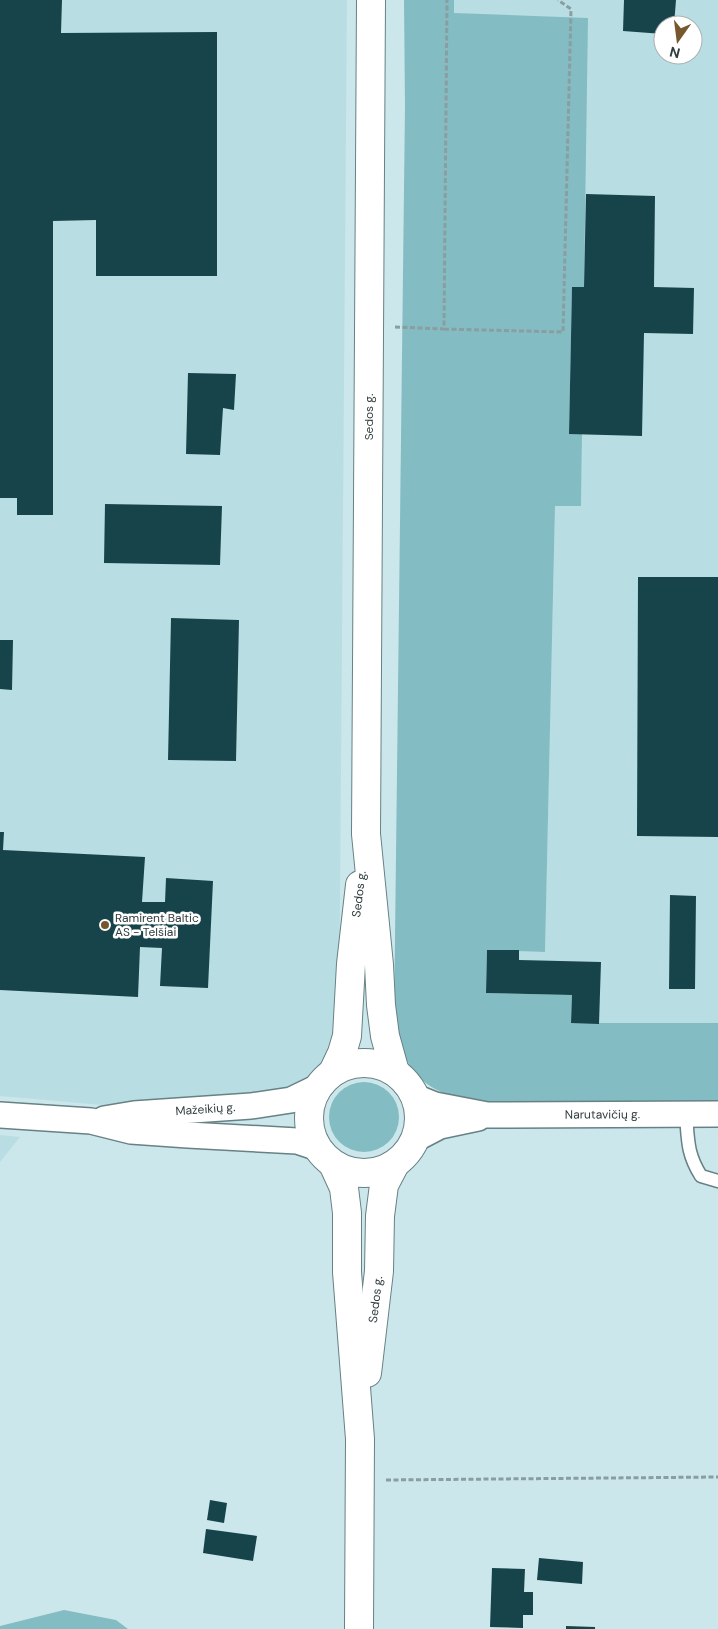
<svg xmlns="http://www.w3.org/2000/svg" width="718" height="1629" font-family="'DM Sans',sans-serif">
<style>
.built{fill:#b8dee3;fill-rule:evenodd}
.green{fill:#84bcc3}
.building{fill:#17444a}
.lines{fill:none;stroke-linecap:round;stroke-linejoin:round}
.service-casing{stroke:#678184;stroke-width:15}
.minor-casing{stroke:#678184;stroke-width:28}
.primary-casing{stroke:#678184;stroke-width:30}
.path{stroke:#899ea0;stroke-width:3;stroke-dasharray:5 2.5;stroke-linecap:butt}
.service{stroke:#fff;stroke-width:12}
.minor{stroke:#fff;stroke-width:25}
.primary{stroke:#fff;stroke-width:28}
.poi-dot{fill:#77572d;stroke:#fff;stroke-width:2}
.labels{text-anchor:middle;stroke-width:5;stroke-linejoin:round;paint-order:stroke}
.street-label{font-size:12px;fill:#313d3e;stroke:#fff}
.poi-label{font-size:12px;fill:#313d3e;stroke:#fff;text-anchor:start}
</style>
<rect width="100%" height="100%" fill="#cbe7eb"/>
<path class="built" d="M0,0h347l-8,1029 -14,31 -22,21 -27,10 -174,14 -102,-9z
M454,0h264v1023h-147v-28l-85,-2 1,-43 58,2 10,-446h26l1,-72h-13l3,-147 -118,-274zM663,25h30v30h-30z
M0,1135l20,2 -20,25z"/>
<path class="green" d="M404,0h50v13l134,5 -4,269 -12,1 -3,145 13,1 -1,72h-26l-10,446 -58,-2 -1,43 86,2 -1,28h147v79l-239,2c-55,-14 -72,-26 -85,-82l11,-916z
M329 1117a35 35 0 1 1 70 0a35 35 0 1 1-70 0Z
M64,1610l52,10 12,9h-128v-3z"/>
<path class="building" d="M0,0h62l-1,33 156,-1v244h-121v-56l-43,1v294h-36v-17h-17z
M624,0h52l-2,25h-11v9l-40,-3z
M586,194l69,2 -1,91 40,1 -1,46 -49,-1 -2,103 -73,-2 3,-147h12z
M188,373l48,1 -2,36 -11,-2 -3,47 -34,-1z
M105,504l117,2 -2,59 -116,-2z
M638,577h80v260l-81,-1z
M171,618l68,2 -3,141 -68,-1z
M0,640h13l-1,50 -12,-1z
M0,832h4l-1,18 142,7 -3,45h23l1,-24 47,3 -5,107 -48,-2 2,-38 -22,-1 -2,50 -138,-7z
M670,895l26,1 -1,93h-26z
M487,950h32v10l82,2 -2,62 -28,-1 1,-28 -86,-2z
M210,1500l17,3 -3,20 -17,-3z
M206,1529l51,7 -4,25 -50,-8z
M539,1558l44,4 -1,22 -45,-4z
M492,1568l33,1 -1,23h9v23h-10v13l-33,-1z
M566,1626l29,1v2h-29z"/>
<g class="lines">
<g class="service-casing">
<path id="service" d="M686,1114c2,26 1,40 15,62l17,5"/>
</g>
<g class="minor-casing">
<g id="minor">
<path id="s1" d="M415,1097l20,8 52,10 231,-1"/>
<path d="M0,1115l91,6 40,10 57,4 109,6 21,7"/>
<path id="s2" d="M104,1119l30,-5 117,-8 40,-6 27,-13"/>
<path d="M415,1139l25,-13 38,-8"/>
</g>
</g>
<g class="primary-casing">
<g id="primary">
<path d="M371,0l-5,834 13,131 2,40 4,31 10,36"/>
<circle cx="364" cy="1118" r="55"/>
<path d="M333,1072l9,-19 5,-17 4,-72 9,-79"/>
<path d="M333,1164l11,24 3,25v59l13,167 -1,190"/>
<path id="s3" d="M367,1373l12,-102 1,-55 4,-31 11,-21"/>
</g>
</g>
<path class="path" d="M395,327l49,2 3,-329
M444,329l119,3 8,-323 -13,-9
M386,1480l332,-3"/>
<use href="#service" class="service"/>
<use href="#minor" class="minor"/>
<use href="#primary" class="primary"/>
</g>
<circle class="poi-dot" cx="105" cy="925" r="5"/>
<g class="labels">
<g class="street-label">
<text transform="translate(369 417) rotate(-90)" y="4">Sedos g.</text>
<text transform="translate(359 894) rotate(-83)" y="4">Sedos g.</text>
<text dy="4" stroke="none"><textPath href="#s2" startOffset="102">Mažeikių g.</textPath></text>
<text dy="4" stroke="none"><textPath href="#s1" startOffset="190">Narutavičių g.</textPath></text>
<text dy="4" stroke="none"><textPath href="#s3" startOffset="74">Sedos g.</textPath></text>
</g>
<g class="poi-label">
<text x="115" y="922">Ramirent Baltic<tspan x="115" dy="14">AS - Telšiai</tspan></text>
</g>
</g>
<g transform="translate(678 40) rotate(194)"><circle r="24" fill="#ffffff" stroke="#adb1b2"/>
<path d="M0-4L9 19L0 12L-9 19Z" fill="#77572d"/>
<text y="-8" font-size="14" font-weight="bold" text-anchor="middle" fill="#313d3e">N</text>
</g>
</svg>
